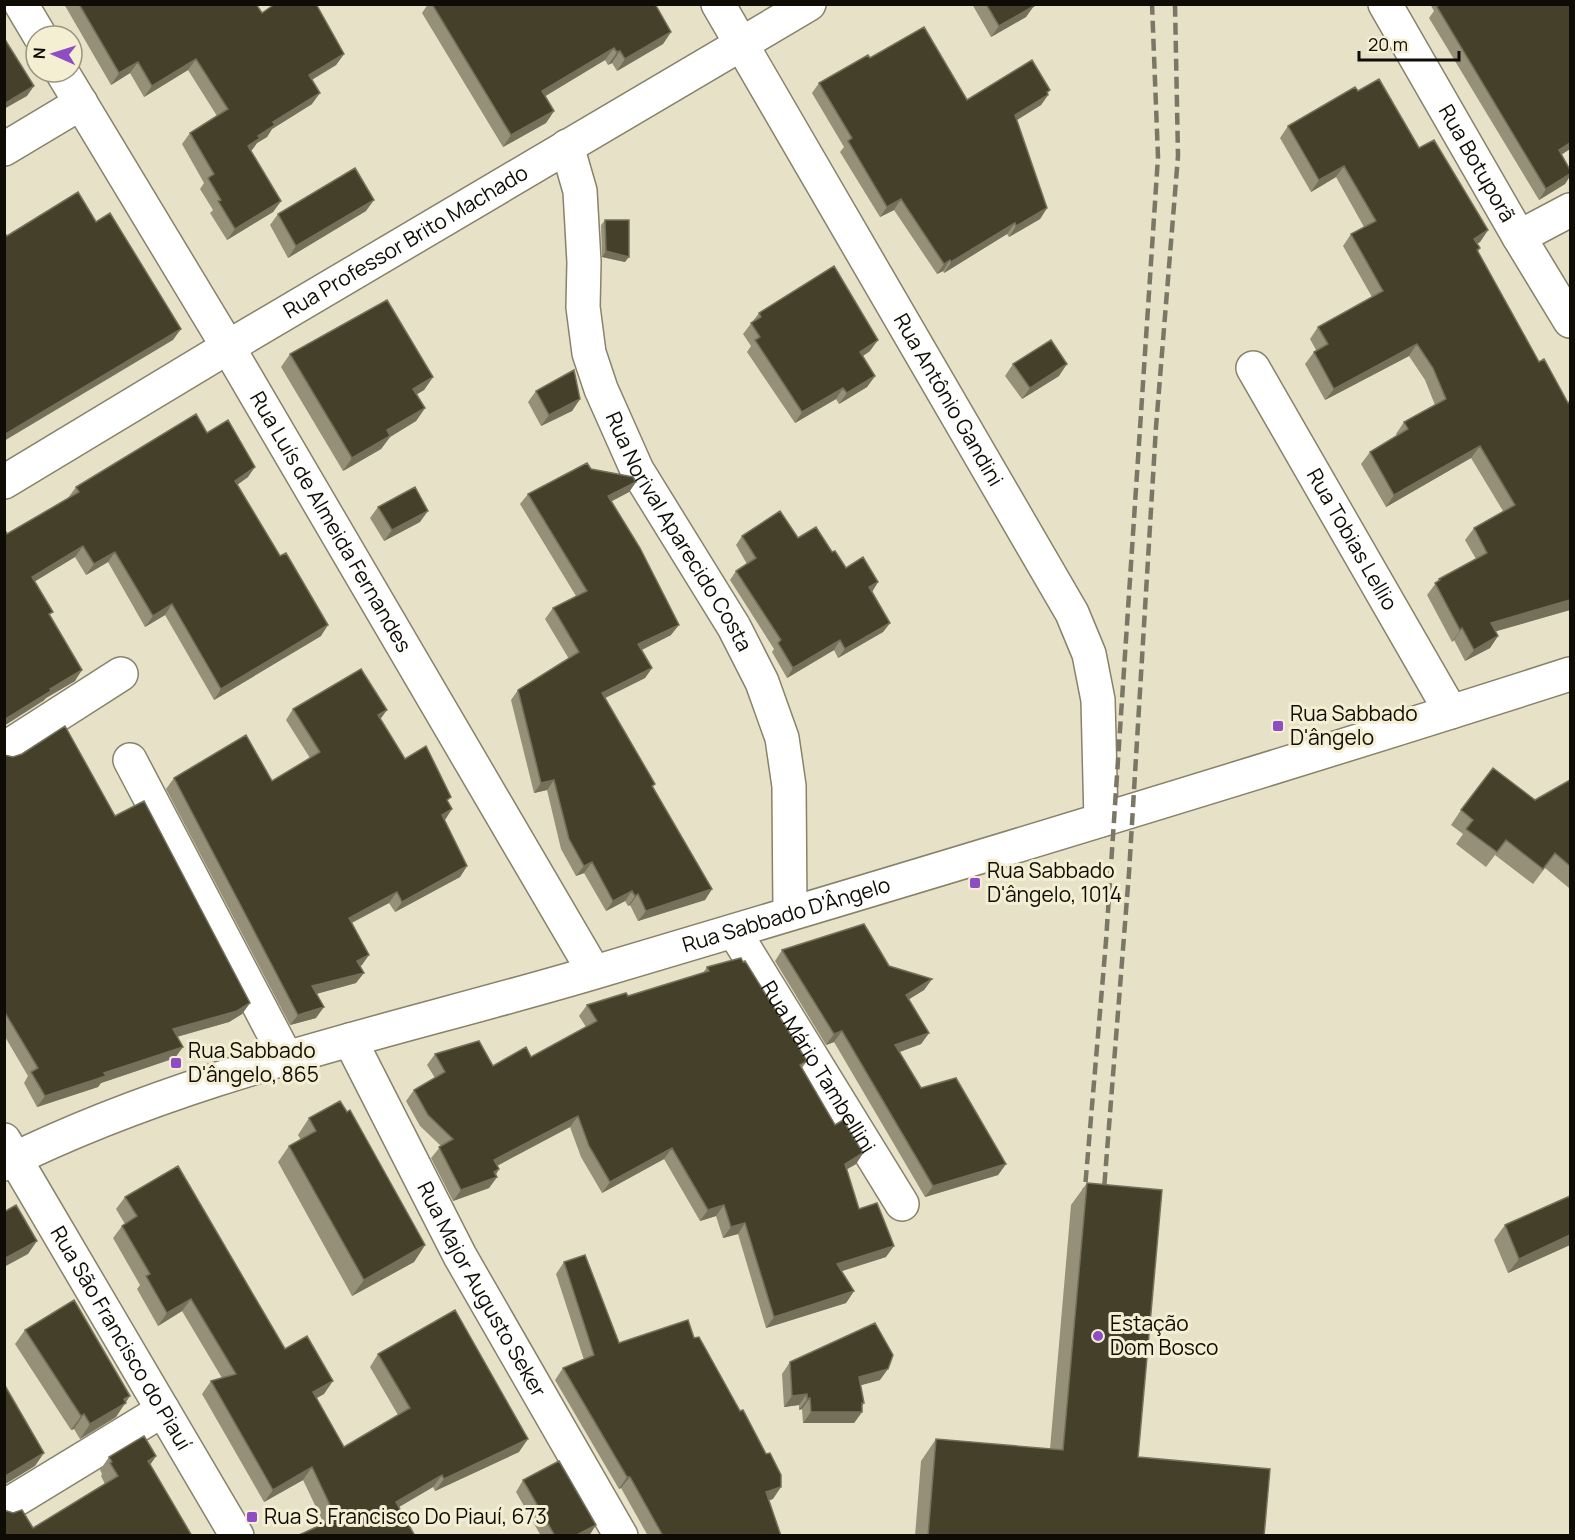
<svg xmlns="http://www.w3.org/2000/svg" width="1575" height="1540" font-family="Manrope,sans-serif">
<style>
.lines{fill:none;stroke-linecap:round;stroke-linejoin:round}
.minor-casing{stroke:#87826a;stroke-width:36}
.minor{stroke:#fff;stroke-width:33}
.rail{stroke:#7b7766;stroke-width:4.5;stroke-dasharray:12 6;stroke-linecap:butt}
.wall{fill:#969078}
.shaded-wall{fill:#757059}
.building{fill:#45402a;stroke:#757059;stroke-width:1.5}
.poi-dot{fill:#8e4dc3;stroke:#f4eed3;stroke-width:2}
.labels{text-anchor:middle;stroke-width:6;stroke-linejoin:round;paint-order:stroke}
.street-label{font-size:21px;fill:#0e0c04;stroke:#f4eed3}
.poi-label{font-size:21px;fill:#0e0c04;stroke:#f4eed3;text-anchor:start}
</style>
<rect width="100%" height="100%" fill="#e6e1c7"/>
<g class="lines">
<g class="minor-casing">
<g id="minor">
<path d="M21,4l19,32"/>
<path id="s1" d="M718,4l354,609 17,41 9,46 3,120"/>
<path id="s2" d="M1385,4l134,233 51,84"/>
<path id="s3" d="M62,72l166,275 366,625"/>
<path id="s4" d="M567,146l13,45 4,71 -1,45 6,46 12,36 36,81 97,157 28,55 20,56 7,48 1,127"/>
<path d="M4,149l77,-46"/>
<path d="M1519,237l51,-27"/>
<path id="s5" d="M1253,368l198,344"/>
<path id="s6" d="M4,482l224,-135 581,-343"/>
<path d="M4,749l117,-75"/>
<path d="M130,760l157,299"/>
<path id="s7" d="M734,931l168,273"/>
<path id="s8" d="M350,1040l110,216 161,280"/>
<path id="s9" d="M4,1140l233,396"/>
<path id="s10" d="M4,1164c185,-92 392,-133 588,-191 327,-97 654,-195 978,-299"/>
<path d="M4,1507l159,-97"/>
</g>
</g>
<use href="#minor" class="minor"/>
<path class="rail" d="M1084,1200l22,-259 52,-784 -6,-153
M1103,1202l26,-329 27,-446 22,-271 -3,-152"/>
</g>
<path class="wall" d="M64,4h192l6,9 82,41 -8,11 -24,15v24l-40,25 -5,8 -10,6 -6,8 30,50 -8,11 -46,28 -17,-27 3,-3 -13,-21 4,-6 -22,-39 8,-11 27,-17 -29,-46 -44,27 -14,-24 -19,12z
M428,4h227l16,28 -8,12 -46,27 -5,-8 -4,2 -3,-5 -60,36 9,15 -8,12 -43,24 -81,-134z
M972,4h61l-7,13 -35,20z
M1430,4h140v145l-9,6 9,15v6l-5,8 -26,16 -110,-182 5,-7z
M870,58l97,42 81,-6v1l-7,10 -24,15 30,88 -7,11 -31,18 -2,-3 -63,39 -1,-2 -6,3 -43,-64 -14,7 -40,-65 4,-5 -32,-54 7,-10z
M1358,91l61,57 69,82 -8,12 -3,2 3,4 -2,4 61,110 29,41 2,-2v209l-74,21 2,5 -8,12 -25,13 -11,-21 -2,2 -25,-47 12,-16 37,-20 -11,-19 9,-12 29,-17 -32,-53 -85,49 -25,-43 9,-12 27,-16 -1,-2 8,-12 31,-17 -10,-25 -16,-24 -84,44 -20,-36 9,-12 2,-2 -6,-11 8,-12 54,-30 -29,-51 8,-12 13,-7 -28,-50 -25,15 -31,-54 8,-12z
M366,211l-78,47 -18,-33 8,-11z
M605,220l20,42 -23,-5 -1,-32z
M759,313l111,38 -7,5 12,20 -8,11 -28,17 -3,-5 -41,24 -48,-71 4,-6 -8,-12z
M290,354l143,23 -9,13 -7,4 8,14 -9,13 -26,16 -9,12 -38,22 -62,-104z
M1013,364l46,12 -37,23 -17,-23z
M536,391l44,8 -8,12 -31,15 -13,-24z
M207,433l41,44 -11,8 84,151 -107,64 -49,-85 -20,12 -37,-65 -22,13 -11,-18 -40,24 15,35 25,65 -29,17 -3,3 -36,-167 62,-35 -1,-1 8,-11z
M591,469l45,13 -7,10 -18,9 60,134 -29,15 10,18 -7,10 -40,20 50,86 -2,3 59,102 -7,11 -67,21 -8,-16 -2,1 -3,-5 -19,10 -22,-38 -8,3 -15,-27 -14,-59 -13,3 -23,-93 7,-10 51,-31 -24,-40 8,-11 23,-12 -56,-92 8,-10z
M378,507l42,15 -36,19 -14,-23z
M742,536l56,2 34,14 14,16 32,14 -6,9 18,32 -7,9 -45,26 -4,-8 -47,28 -15,-26 2,-3 -44,-69 6,-9 11,-7 -11,-19z
M293,709l87,11 25,39 43,43 -4,18 23,46 -7,11 -65,35 -6,-9 -37,20 10,42 -2,1 -4,17 -40,11v24l-26,7 -124,-236 8,-11 98,3 38,-23 -24,-38z
M4,755l111,61 135,187 -8,11 -13,8 -52,15 -2,21 -74,25 -3,4 -61,20 -13,-24 4,-7 -24,-41z
M1570,780v107l-1,1 -24,-20 -12,16 -38,-29 -9,12 -30,-23 7,-10 -12,-9 10,-15 74,-10z
M782,950l107,16 43,13 -8,11 -15,9 20,34 -8,11 -21,8 21,36 85,76 -8,11 -73,22 -91,-155 -8,3 -51,-84z
M707,967l100,94 -5,7 33,57 28,28 -7,11 -9,5 12,40 27,48 -44,14 12,20 -8,12 -80,25 -28,-94 -15,4 -7,-22 -16,5 -36,-62 -62,34 -21,-36 -11,-30 -73,39 2,3 -3,6 1,2 -8,11 -36,13 -22,-43 10,-12 -21,-20 -14,-25 8,-11 21,-12 -8,-13 8,-11 58,12 38,-9 55,-30 -7,-11 8,-11 41,-9 75,-23z
M309,1118l116,127 -11,17 -62,34 -74,-134 11,-16 12,-6 -3,-5z
M1087,1183l51,274 126,79h-349l6,-75 15,-22 114,10 21,-244z
M1570,1196v49l-62,28 -14,-33 11,-15z
M125,1197l160,152 39,45 -8,4 28,49 54,-32 -28,-48 8,-13 141,98 -84,39 -2,-4 -34,20 16,29h-117l26,-12 -21,-44 -39,22 -62,-108 9,-13 11,-3 -40,-67 -24,15 -21,-37 3,-4 -27,-47 9,-12 3,-2 -9,-15z
M564,1262l55,81 75,-5 79,161 -4,1 12,36h-133l-27,-48 -2,1 -64,-109 8,-12 21,-8 -28,-86z
M25,1330l100,72 -9,15 -36,22 -6,-10 -3,1 -56,-86z
M790,1362l90,18 -20,5 2,27 -8,11h-51l-1,-14 -3,1v-5l-15,2 -2,-33z
M156,1456l-6,9 -117,63 72,-44 -4,-8 1,-2 -2,-4 9,-13z
M523,1480l66,56h-48l-25,-44z"/>
<path class="shaded-wall" d="M1034,6l-8,11 -35,20 8,-11z
M671,32l-8,12 -46,27 8,-12z
M614,48l-9,12 -71,43 8,-12z
M620,51l-8,12 -4,2 9,-13z
M344,54l-8,11 -35,21 8,-11z
M196,59l-8,11 -44,27 8,-11z
M138,62l-8,11 -19,12 8,-12z
M34,86l-7,10 -23,13v-5z
M1050,90l-4,6 2,-1 -7,10 -34,21 8,-11z
M320,93l-8,11 -40,25 -5,8 -10,6 -5,7 -12,7 8,-11 25,-24z
M554,111l-8,12 -43,24 8,-12z
M1570,143v6l-19,12 8,-11z
M1344,166l-8,11 -25,15 8,-12z
M1570,174v2l-5,8 -26,16 7,-11z
M901,199l-7,11 -14,7 7,-10z
M374,200l-8,11 -78,47 8,-12z
M281,201l-8,11 -46,28 8,-11z
M1047,208l-7,11 -31,18 7,-11z
M1015,223l-8,11 -63,39 7,-11z
M1488,230l-8,12 -14,9 8,-12z
M606,251l23,6 -4,5 -23,-5z
M950,260l-7,11 -6,3 7,-10z
M181,329l-8,11 -169,101v-6z
M878,340l-8,11 -18,12 8,-11z
M1417,344l-8,12 -84,44 9,-11z
M1067,364l-8,12 -37,23 8,-11z
M875,376l-8,11 -28,17 8,-11z
M433,377l-9,13 -20,12 9,-13z
M843,388l-7,11 -41,24 7,-11z
M580,399l-8,12 -31,15 8,-11z
M425,408l-9,13 -26,16 -9,12 -38,22 9,-13 35,-28z
M1480,446l-9,12 -85,49 8,-12z
M255,467l-7,10 -21,15 8,-11z
M636,482l-7,10 -28,15 7,-11z
M428,511l-8,11 -36,19 8,-11z
M83,546l-8,11 -51,31 8,-11z
M115,552l-7,10 -22,13 8,-11z
M878,582l-6,10 -3,-5z
M1570,600v10l-87,25 8,-12z
M172,604l-7,11 -20,12 8,-11z
M890,623l-7,9 -45,26 7,-9z
M328,625l-7,11 -107,64 7,-11z
M679,625l-8,10 -40,20 7,-11z
M1462,628l-8,12 -2,2 8,-12z
M1498,636l-8,12 -25,13 9,-11z
M840,640l-6,10 -47,28 6,-10z
M652,668l-7,10 -50,25 7,-10z
M82,670l-7,11 -29,17 -3,3 -39,25v-6l46,-31z
M387,710l-8,11 -1,-6z
M554,780l-7,10 -13,3 7,-10z
M452,809l-7,11 -11,5 8,-10z
M592,862l-8,11 -8,3 8,-10z
M467,866l-7,11 -65,35 7,-10z
M712,889l-7,11 -67,21 8,-10z
M632,891l-7,10 -19,10 7,-10z
M397,892l-8,11 -48,25 8,-10z
M638,894l-8,11 -2,1 7,-10z
M369,955l-7,10 -12,7 7,-11z
M364,973l-8,10 -51,14 7,-11z
M932,979l-8,11 -26,16 8,-11z
M250,1003l-8,11 -13,8 -64,18 8,-11z
M324,1007l-8,11 -26,7 8,-10z
M842,1031l-8,11 -8,3 8,-11z
M929,1033l-8,11 -33,12 7,-11z
M183,1047l-8,11 -74,25 -3,4 -61,20 8,-11 59,-23z
M578,1116l-8,11 -83,44 7,-11z
M672,1148l-8,11 -62,34 8,-11z
M863,1153l-7,11 -19,11 8,-11z
M1006,1164l-8,11 -73,22 8,-11z
M499,1169l-6,9 4,-1 -8,11 -36,13 8,-11z
M724,1205l-8,11 -16,5 8,-11z
M745,1223l-7,11 -15,4 8,-11z
M1570,1235v10l-62,28 11,-14z
M37,1241l-9,13 -24,13v-8z
M425,1245l-11,17 -62,34 12,-16z
M894,1246l-8,11 -57,18 8,-11z
M854,1291l-8,12 -80,25 8,-11z
M191,1299l-9,12 -24,15 9,-13z
M888,1369l-8,11 -29,8 8,-11z
M333,1381l-9,13 -20,11 9,-13z
M807,1394l-8,11 -15,2 8,-11z
M130,1396l-14,21 -36,22 10,-15z
M810,1398l-8,11 -3,1 8,-11z
M864,1403l-6,9h4l-8,11h-51l8,-11z
M84,1414l-10,15 -3,1 10,-14z
M528,1439l-9,13 -84,39 9,-12z
M44,1453l-9,13 -31,19v-8z
M156,1456l-9,13 1,-8z
M312,1467l-9,13 -39,22 9,-12z
M442,1475l-9,12 -46,27 9,-12z
M627,1477h3l-9,11 -2,1z
M781,1487l-8,12 -15,5 8,-12z
M596,1525l-7,11h-14z"/>
<path class="building" d="M79,4h177l6,9 13,-9h41l28,50 -35,21 11,18 -47,29 2,3 -17,11 2,2 -12,8 33,55 -46,28 -17,-28 3,-1 -13,-22 6,-4 -24,-41 38,-24 -32,-50 -44,27 -14,-24 -19,11z
M432,4h223l16,28 -46,27 -5,-8 -3,1 -3,-4 -72,43 12,20 -43,24z
M986,4h47l1,2 -35,20z
M1441,4h129v139l-11,7 11,20v4l-24,15 -109,-182z
M924,27l43,73 65,-40 18,30 -3,2 1,3 -33,20 32,93 -31,18 -1,-3 -64,39 -1,-2 -6,4 -43,-65 -14,8 -39,-66 4,-3 -33,-55 49,-28 2,3z
M4,38l30,48 -30,18z
M1379,79l40,69 15,-8 54,90 -14,9 6,9 -3,2 62,112 5,-3 24,44 2,-2v199l-79,23 7,13 -24,14 -12,-22 -2,2 -25,-47 5,-3 -1,-1 48,-26 -13,-25 41,-23 -35,-59 -86,49 -24,-43 38,-23 -4,-7 42,-23 -13,-31 -16,-24 -83,45 -20,-37 14,-8 -10,-17 65,-36 -32,-57 25,-13 -32,-55 -25,14 -31,-54 67,-39 3,4z
M355,168l19,32 -78,46 -18,-32z
M78,192l18,30 14,-9 71,116 -177,106v-202l3,3z
M605,220h24v37l-23,-6z
M834,266l44,74 -18,12 15,24 -28,17 -4,-5 -41,24 -47,-72 5,-3 -9,-14 10,-6 -2,-4z
M387,300l46,77 -20,12 12,19 -38,22 3,6 -38,22 -62,-104z
M1051,340l16,24 -37,24 -17,-24z
M574,370l6,29 -31,16 -13,-24z
M196,414l11,19 21,-13 27,47 -20,14 45,75 6,-3 42,72 -107,64 -49,-85 -19,12 -38,-64 -21,12 -11,-18 -51,31 21,35 -4,2 33,56 -32,19 1,2 -47,29v-187l2,-1 1,2 72,-42 -3,-5z
M587,463l4,6 42,8 3,5 -28,14 32,52 39,77 -41,19 14,24 -50,25 53,91 -3,2 60,103 -66,22 -8,-17 -3,2 -3,-5 -19,10 -21,-39 -8,4 -15,-27 -15,-59 -13,3 -23,-93 61,-38 -26,-44 34,-17 -59,-97z
M415,487l13,24 -36,19 -14,-23z
M780,511l18,27 18,-11 16,25 3,-1 11,17 17,-11 15,25 -9,5 21,36 -45,26 -5,-9 -47,28 -15,-25 3,-3 -45,-69 20,-13 -14,-22z
M361,669l26,41 -9,5 27,44 21,-13 25,51 -4,3 5,9 -10,6 25,51 -65,36 -5,-10 -48,26 20,37 -12,6 7,12 -52,13 12,21 -26,8 -124,-237 72,-43 26,46 48,-29 -27,-43z
M65,726l50,90 29,-15 106,202 -13,8 -64,18 10,18 -79,26 2,3 -61,20 -14,-24 7,-4 -34,-57v-256l9,2 9,-3z
M1493,768l42,32 35,-20v86l-15,-13 -12,16 -37,-29 -9,12 -31,-23 7,-9 -12,-10z
M864,924l25,42 43,13 -26,16 23,38 -34,12 26,43 35,-10 50,86 -73,22 -91,-155 -8,3 -52,-84z
M741,958l2,4 2,-1 62,100 -7,4 35,60 8,-5 20,33 -18,11 14,45 18,-6 17,43 -57,18 17,27 -80,26 -29,-94 -14,4 -7,-22 -16,5 -36,-62 -62,34 -21,-36 -11,-30 -84,44 5,9 -5,3 3,5 -36,13 -22,-43 14,-8 -25,-24 -14,-25 31,-18 -10,-18 44,-13 14,25 33,-19 5,10 66,-36 -10,-16 39,-12 2,3 81,-25 -2,-4z
M340,1101l7,11 3,-2 75,135 -61,35 -75,-134 27,-15 -7,-13z
M178,1166l107,183 22,-13 26,45 -20,11 31,55 66,-39 -32,-54 77,-44 73,129 -84,40 -2,-4 -46,27 19,34h-116v-1l37,-17 -24,-51 -39,23 -62,-109 25,-7 -45,-75 -24,14 -21,-37 4,-2 -28,-48 15,-10 -12,-19z
M1087,1183l75,7 -24,267 132,12 -6,67h-336l8,-97 127,11z
M1570,1196v39l-51,24 -14,-34z
M16,1205l21,36 -33,18v-47z
M585,1255l34,88 69,-23 6,18 5,-1 41,74 3,-1 23,44 4,-1 11,22v12l-15,5 15,44h-118l-33,-59h-3l-64,-109 31,-13 -30,-93z
M74,1300l56,96 -6,3 2,4 -36,21 -6,-10 -3,2 -56,-86z
M875,1323l18,32 -5,14 -29,8 5,26h-2v9h-51l-1,-14 -3,1v-5l-15,2 -2,-34z
M4,1384l40,69 -40,24z
M144,1436l12,20 -8,5 44,75h-188v-26l9,3 9,-3 11,18 85,-52 -8,-13 2,-1 -3,-5z
M559,1461l37,64 -21,11h-20l-32,-56z"/>
<g class="poi-dot">
<rect x="1272" y="720" width="12" height="12" rx="3"/>
<rect x="969" y="877" width="12" height="12" rx="3"/>
<rect x="170" y="1057" width="12" height="12" rx="3"/>
<circle cx="1098" cy="1336" r="6"/>
<rect x="246" y="1511" width="12" height="12" rx="3"/>
</g>
<g class="labels">
<g class="street-label">
<text dy="7" stroke="none"><textPath href="#s2" startOffset="184">Rua Botuporã</textPath></text>
<text dy="7" stroke="none"><textPath href="#s6" startOffset="468">Rua Professor Brito Machado</textPath></text>
<text dy="7" stroke="none"><textPath href="#s1" startOffset="458">Rua Antônio Gandini</textPath></text>
<text dy="7" stroke="none"><textPath href="#s3" startOffset="524">Rua Luís de Almeida Fernandes</textPath></text>
<text dy="7" stroke="none"><textPath href="#s4" startOffset="410">Rua Norival Aparecido Costa</textPath></text>
<text dy="7" stroke="none"><textPath href="#s5" startOffset="198">Rua Tobias Lellio</textPath></text>
<text dy="7" stroke="none"><textPath href="#s10" startOffset="822">Rua Sabbado D'Ângelo</textPath></text>
<text dy="7" stroke="none"><textPath href="#s7" startOffset="160">Rua Mário Tambellini</textPath></text>
<text dy="7" stroke="none"><textPath href="#s8" startOffset="282">Rua Major Augusto Seker</textPath></text>
<text dy="7" stroke="none"><textPath href="#s9" startOffset="230">Rua São Francisco do Piauí</textPath></text>
</g>
<g class="poi-label">
<text x="1290" y="721">Rua Sabbado<tspan x="1290" dy="24">D'ângelo</tspan></text>
<text x="987" y="878">Rua Sabbado<tspan x="987" dy="24">D'ângelo, 1014</tspan></text>
<text x="188" y="1058">Rua Sabbado<tspan x="188" dy="24">D'ângelo, 865</tspan></text>
<text x="1110" y="1331">Estação<tspan x="1110" dy="24">Dom Bosco</tspan></text>
<text x="264" y="1524">Rua S. Francisco Do Piauí, 673</text>
</g>
</g>
<rect width="1575" height="1540" fill="none" stroke="#0e0c04" stroke-width="12"/>
<g transform="translate(54 54) rotate(273)"><circle r="28" fill="#f4eed3" stroke="#989480" stroke-width="1.5"/>
<path d="M0-4.5L10 22L0 15L-10 22Z" fill="#8e4dc3"/>
<text y="-9" font-size="16" font-weight="bold" text-anchor="middle" fill="#0e0c04">N</text>
</g>
<path d="M1359 51v9h100v-9" fill="none" stroke="#0e0c04" stroke-width="3"/>
<text x="1368" y="51" font-size="18" fill="#0e0c04" stroke="#f4eed3" stroke-width="4.5" paint-order="stroke">20 m</text>
</svg>
